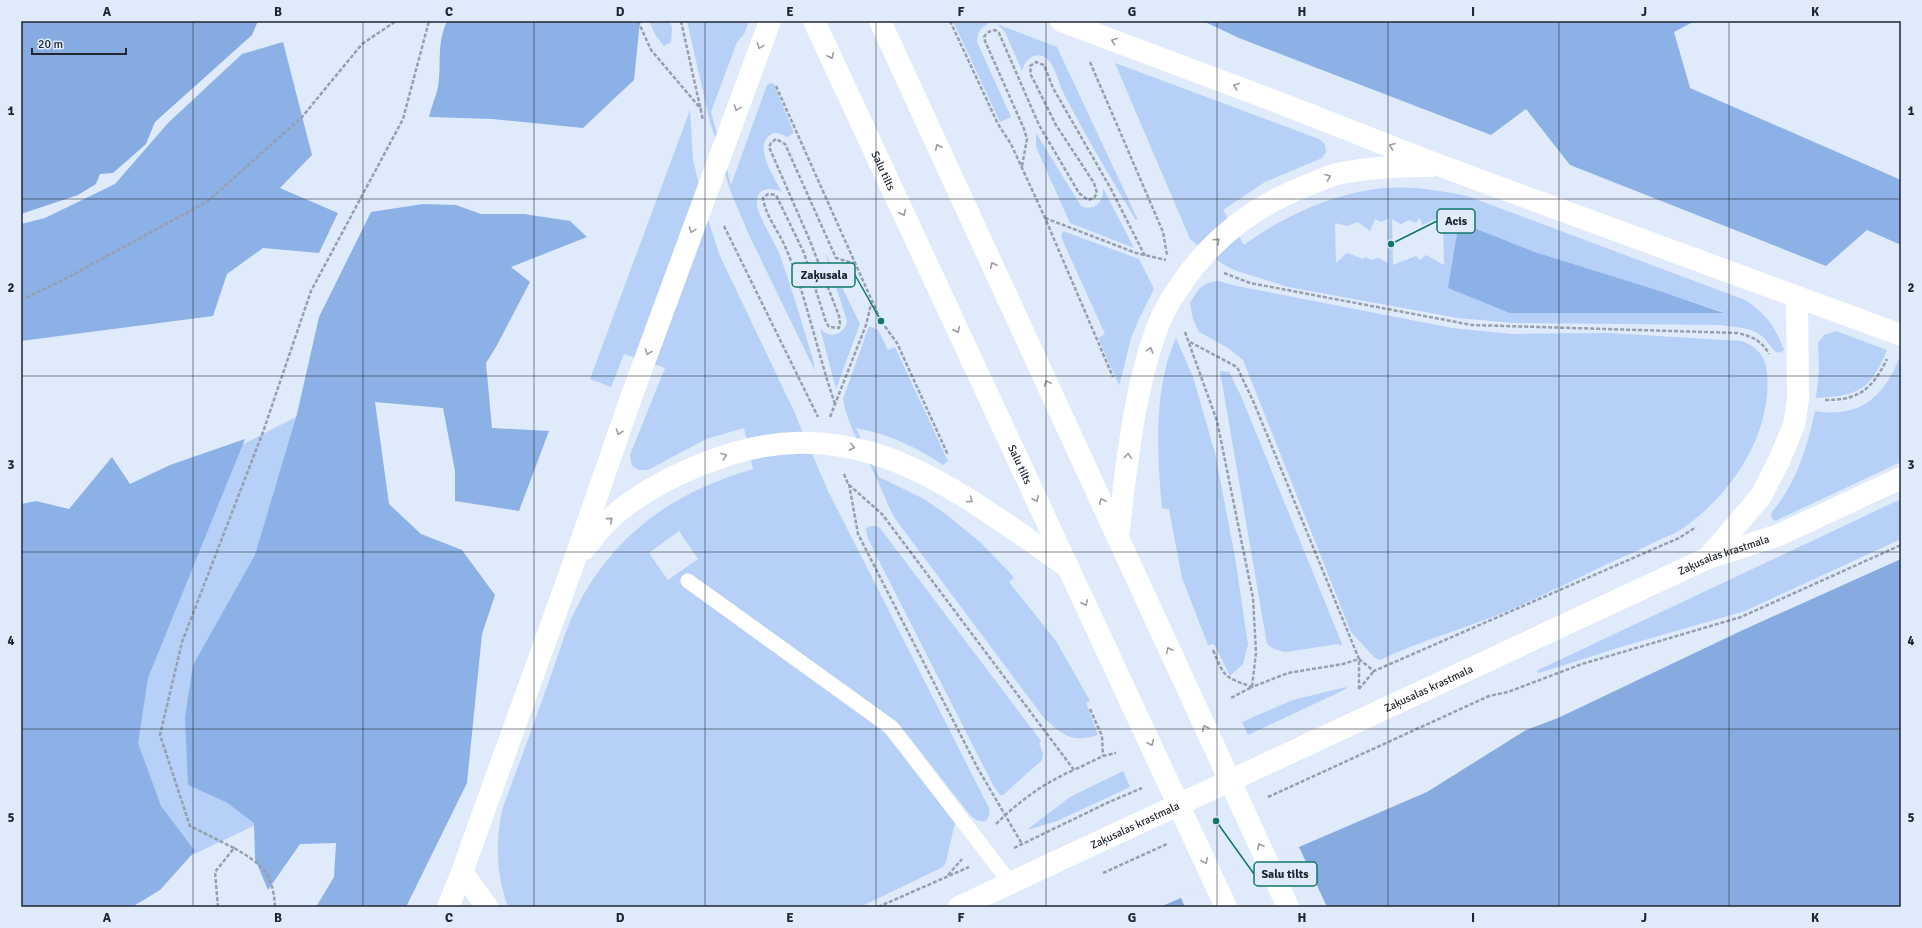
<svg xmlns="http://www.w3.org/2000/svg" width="1922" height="928" font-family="Signika,sans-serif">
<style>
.green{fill:#b6d0f7;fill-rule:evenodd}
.forest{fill:#8cb1e7}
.water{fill:#86abe0}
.pier{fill:#dfeafa}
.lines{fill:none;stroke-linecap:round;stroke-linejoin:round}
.path{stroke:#969fad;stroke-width:2.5;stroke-dasharray:4 2;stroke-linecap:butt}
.lane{stroke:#fff;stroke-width:15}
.secondary{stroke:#fff;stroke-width:22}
.highway{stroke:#fff;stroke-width:22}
.oneway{stroke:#9b9da2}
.grid{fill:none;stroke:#202630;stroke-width:1;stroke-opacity:0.55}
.labels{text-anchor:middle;stroke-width:4;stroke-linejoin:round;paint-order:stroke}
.street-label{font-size:11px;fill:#202630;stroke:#dfeafa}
.leader{fill:none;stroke:#0f766e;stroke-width:1.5}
.callout-dot{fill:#0f766e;stroke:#dfeafa;stroke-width:1.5}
.callout{fill:#dfeafa;stroke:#0f766e;stroke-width:1.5}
.callout-label{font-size:12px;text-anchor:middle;font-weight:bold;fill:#202630}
.neatline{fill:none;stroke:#202630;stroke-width:1.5}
.grid-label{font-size:13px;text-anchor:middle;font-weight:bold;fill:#202630}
</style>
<rect width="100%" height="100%" fill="#dfeafa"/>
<path class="green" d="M649,21h21l2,7 -1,14 -7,4 -8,-10z
M687,21h62l-5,13 -7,8 -26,70 20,73 36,-100 4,-2 3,1 20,49 -7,4c-5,-3 -11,-6 -17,-2 -17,12 5,44 12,57 -12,-6 -27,-4 -25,13 1,10 17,37 22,48 13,35 23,71 34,106l2,12 -65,-134 -20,-47 -21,-72z
M953,21h35v3c-8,4 -11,9 -11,18l34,75 -11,5z
M997,24l60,23 81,173 -3,-1c-24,-41 -49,-82 -71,-125 -5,-9 -8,-25 -15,-33 -11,-12 -24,-3 -27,10l-17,-39z
M1115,63l204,76 6,5 1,8 -4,6 -57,24 -42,28 21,35c39,-29 94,-54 143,-57 27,-2 54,3 80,8l278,104c22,14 30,27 39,50l-5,3c-8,-3 -10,-11 -16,-16 -11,-10 -29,-10 -43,-12l-207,-2 -55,-5 -170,-31 -51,-16 -13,-6 -34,-26zM1443,216l1,49 -18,-10 -6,5 -4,-4 -23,9 -1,-46 9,5 8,-4 7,3 4,-5 2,7zM1389,218l-1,45 -10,-5 -7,2 -5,-3 -3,2 -16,-6 -11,10 -1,-40 12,3 11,-4 12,9 5,-12 6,3zM1459,222l76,30 125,39 63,21 -213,1z
M690,110l3,49 11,47 15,48 74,155 35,82 161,317 1,6 -4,7c-7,1 -11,-2 -16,-6l-71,-91 -194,-140 34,43 145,105 71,91 -9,39 -3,5 -83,40h-352c-12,-34 -13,-66 -5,-100 16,-43 32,-86 47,-129 9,-23 15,-49 27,-71 38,-74 97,-115 176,-138l-9,-41 -38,11 -58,31h-9l-7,-4 -2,-11 35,-87 -41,-14 -13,33 -21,-8zM679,531l19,28 -30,21 -19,-27z
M1036,133l45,73c13,6 23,-4 22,-18l31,60 -64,-25 -34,-76z
M1063,231l76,28 15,30 -15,30 -8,19 -11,45 -1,2 -21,-47 7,-4 -44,-97z
M825,252l35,72 -24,65 -16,-61c8,12 25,7 27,-7z
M1218,281l19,5 215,42 59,6 97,-1 133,8c26,8 28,29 26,54 -5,54 -41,103 -85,134 -6,4 -14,7 -21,10 -16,8 -31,15 -47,22 -35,16 -69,34 -104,49 -43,18 -88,30 -130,50l-5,-2 -24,-26 -108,-272 -15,-12 -29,-16 -6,-13 -3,-16c8,-13 11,-20 28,-22z
M869,326l9,4 10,20 7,-3 53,114 -5,4c-26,-18 -55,-31 -87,-37l23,49 45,22 23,16 33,27 31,32 3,4 -5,4 47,59 34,60 -4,2 12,32c-27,8 -34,1 -54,-17l-148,-198c-9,-15 -14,-31 -22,-47 -11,-23 -27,-48 -31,-74z
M1836,331l51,19c-16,40 -29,46 -71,48l3,-27 -1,-28 6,-8z
M1176,338l17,39 22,76 20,104 13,88 -5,19 -13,12 -16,-32 -6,1 -26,-67 -13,-69 -7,-1c-5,-54 -9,-119 14,-170z
M1900,356l1,106 -126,59 -4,-4 1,-5c25,-30 35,-64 43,-101 45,8 70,-15 85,-55z
M1220,371l9,1 12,24 101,248 -2,2 -1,-2 -54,8 -11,-3 -7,-5z
M345,392l-20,400 -242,115h-62l62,-381z
M1901,499v40l-156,72 -121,35 -85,27 -3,-2z
M870,526h6l4,2 161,213 -2,3 4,9 -1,7 -39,35h-3l-7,-10 -116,-228 -10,-21 -1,-8z
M1346,687v2l-98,46 -6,-13 51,-22z
M1123,771l7,16 -73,34 -30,9 43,-33z"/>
<path class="forest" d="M447,21h193l-6,59 -51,48 -91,-9 -63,-2c2,-10 7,-20 9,-30 4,-24 -2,-41 9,-66z
M1203,21h492l-21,11 16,56 211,92v65l-34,-15 -41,36 -256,-101 -44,-56 -35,26 -252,-97z
M283,42l29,113 -32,33 58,25 -19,40 -56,-5 -36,26 -14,42 -192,25v-117l24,-6 70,-34 53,-61 74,-69z
M423,204l33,1 25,9h43l46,7 17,16 -76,30 19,15 -34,65 -10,16 6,65 57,3 -30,80 -64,-10v-30l-12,-63 -68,-6 14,102 32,30 41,16 33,45 -13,39 -15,149 -61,124h-90l18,-30 2,-34 -36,1 -32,46 -13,-31 -1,-36 -28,-21 -38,-17 -3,-68 8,-52 62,-110 42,-141 22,-97 52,-105z
M1459,222l76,30 125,39 64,22h-214l-62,-25z
M245,439l-97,239 -10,65 23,63 34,45 -35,39 -28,17h-111v-403l15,-3 33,8 43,-52 18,27 40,-19z"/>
<path class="water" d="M21,21h237l-6,14 -97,87 -9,22 -33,29 -13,1 -4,10 -18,11 -57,19z
M1901,559v348h-741l267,-115 99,-62 32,-12 185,-88z"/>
<path class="pier" d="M1298,845l29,62h-142l-5,-11z"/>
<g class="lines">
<path class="path" d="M638,21l13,29 50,59
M681,21l22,99
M950,21l48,103 13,20 34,74 68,159
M1090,62l73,170 4,23
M776,86l105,235 16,22 51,112
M1022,166l5,-27 -3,-10 -39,-88 -1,-4c3,-5 6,-6 11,-7l4,3 40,92 40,68 9,7 6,-2 3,-5 -3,-10 -38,-58 -25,-50 -1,-9 6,-4 8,3 9,23 58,101 34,67
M1045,218l91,35 30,7
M724,226l94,191
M1224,273l26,10 222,42 266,8c15,4 23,7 31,21
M21,300l44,-21 143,-78 94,-84 60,-73 34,-23
M1185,332l32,89 36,177 3,55 -4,34 -21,11
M1190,342l47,25 17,36 105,256v30
M1825,400c35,0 47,-11 62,-41
M835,404c-15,-44 -25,-89 -40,-133 -4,-10 -8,-21 -13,-31 -7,-13 -17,-27 -19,-42l5,-4 8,1 28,58 22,69 3,5 10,1 1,-4 -1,-8 -29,-75 -41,-94 2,-4 5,-4 9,5 51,114 20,6
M830,417l36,-92 6,-25
M844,474l4,10 34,30 192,256 29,-14 13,-3
M849,484l9,50 119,233 45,77
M1213,650c12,28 10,26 39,37l36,-14 55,-9 16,-5 15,12 305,-133 17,-11
M1359,689l15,-18
M1090,709l12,27 1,20
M1268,797l221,-101 19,-4 74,-28 159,-47 160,-72
M996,824c22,-22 49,-42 78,-54
M234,848l-44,-22 -30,-91 22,-93 81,-210 48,-141 92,-172 26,-98
M1014,848l93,-45 35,-15
M1103,873l64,-29
M948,875l14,-16
M218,907l-3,-35 19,-24c28,16 39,25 41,59
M878,907l91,-40"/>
<path class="lane" d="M688,581l203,146 120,157"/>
<path class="secondary" id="s1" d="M959,907l749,-349 71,-23 122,-57"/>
<g class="highway">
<path id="s2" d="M814,21l412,886"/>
<path d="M880,21l408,886"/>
<path d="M1061,21l211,79 169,66 460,169"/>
<path d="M1118,536c9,-71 15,-146 41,-213 5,-12 12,-24 19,-34 32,-50 76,-83 130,-104 10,-4 19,-8 29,-11 32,-7 61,-8 93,-8"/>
<path d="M584,549c7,-8 14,-17 21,-25 27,-28 65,-47 100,-61 150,-60 246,24 363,104"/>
<path d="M1708,558l53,-62 18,-35 15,-36 4,-25 -1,-103"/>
<path d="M448,907l14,-35"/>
<path d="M487,907l-25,-35 113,-313 57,-164 138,-374"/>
</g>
</g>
<defs><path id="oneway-chevron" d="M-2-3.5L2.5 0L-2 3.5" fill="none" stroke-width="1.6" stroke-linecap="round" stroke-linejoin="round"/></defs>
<g class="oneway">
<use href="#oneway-chevron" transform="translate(1114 41) rotate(-160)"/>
<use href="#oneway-chevron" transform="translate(760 46) rotate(110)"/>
<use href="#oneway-chevron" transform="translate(831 56) rotate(65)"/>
<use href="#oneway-chevron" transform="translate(1236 86) rotate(-160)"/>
<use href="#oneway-chevron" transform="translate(737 108) rotate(110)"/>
<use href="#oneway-chevron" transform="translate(1392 146) rotate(-159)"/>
<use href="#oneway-chevron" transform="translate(938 147) rotate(-115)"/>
<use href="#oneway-chevron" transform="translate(1328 177) rotate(-21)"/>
<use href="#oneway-chevron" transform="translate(903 213) rotate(65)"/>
<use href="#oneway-chevron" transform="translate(692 230) rotate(110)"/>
<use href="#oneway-chevron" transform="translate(1217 241) rotate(-43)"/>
<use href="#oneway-chevron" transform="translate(993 265) rotate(-115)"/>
<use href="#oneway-chevron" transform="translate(957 330) rotate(65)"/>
<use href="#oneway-chevron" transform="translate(1150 350) rotate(-72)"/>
<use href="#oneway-chevron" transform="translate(648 352) rotate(110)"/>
<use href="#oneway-chevron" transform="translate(1047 383) rotate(-115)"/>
<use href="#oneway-chevron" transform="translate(619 432) rotate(109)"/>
<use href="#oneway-chevron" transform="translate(852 447) rotate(11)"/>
<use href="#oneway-chevron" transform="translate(724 456) rotate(-21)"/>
<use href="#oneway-chevron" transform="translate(1128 456) rotate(-83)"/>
<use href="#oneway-chevron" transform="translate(1036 499) rotate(65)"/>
<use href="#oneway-chevron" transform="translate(970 500) rotate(34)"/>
<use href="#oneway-chevron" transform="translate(1102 501) rotate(-115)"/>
<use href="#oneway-chevron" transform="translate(610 520) rotate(-40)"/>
<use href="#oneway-chevron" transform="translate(1085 603) rotate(65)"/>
<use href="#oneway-chevron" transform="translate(1169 650) rotate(-115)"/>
<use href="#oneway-chevron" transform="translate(1205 728) rotate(-115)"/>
<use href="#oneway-chevron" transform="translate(1151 743) rotate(65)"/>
<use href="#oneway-chevron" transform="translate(1260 846) rotate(-115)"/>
<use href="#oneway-chevron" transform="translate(1205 861) rotate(65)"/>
</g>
<path class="grid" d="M193,21v886M363,21v886M534,21v886M705,21v886M876,21v886M1046,21v886M1217,21v886M1388,21v886M1559,21v886M1729,21v886M21,199h1880M21,376h1880M21,552h1880M21,729h1880"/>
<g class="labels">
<g class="street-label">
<text dy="4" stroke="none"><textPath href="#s2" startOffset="165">Salu tilts</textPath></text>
<text dy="4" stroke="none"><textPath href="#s2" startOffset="489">Salu tilts</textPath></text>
<text dy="4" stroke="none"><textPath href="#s1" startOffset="842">Zaķusalas krastmala</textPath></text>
<text dy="4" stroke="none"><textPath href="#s1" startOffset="518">Zaķusalas krastmala</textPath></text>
<text dy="4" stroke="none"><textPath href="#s1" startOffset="194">Zaķusalas krastmala</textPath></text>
</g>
</g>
<path class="leader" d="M1391 244L1437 221M881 321L855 275M1216 821L1254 874"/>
<g class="callout-dot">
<circle cx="1391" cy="244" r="4"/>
<circle cx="881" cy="321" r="4"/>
<circle cx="1216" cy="821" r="4"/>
</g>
<g class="callout">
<rect x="1437" y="209" width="38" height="24" rx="4"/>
<rect x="792" y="263" width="63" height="24" rx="4"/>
<rect x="1254" y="862" width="63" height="24" rx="4"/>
</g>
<g class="callout-label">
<text x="1456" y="225">Acis</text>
<text x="824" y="279">Zaķusala</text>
<text x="1285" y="878">Salu tilts</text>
</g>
<rect width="1922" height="928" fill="none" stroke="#dfeafa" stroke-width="44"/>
<path d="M32 48v6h94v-6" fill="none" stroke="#202630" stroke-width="2"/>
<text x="38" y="48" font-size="12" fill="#202630" stroke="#dfeafa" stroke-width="3" paint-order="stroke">20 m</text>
<rect x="22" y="22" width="1878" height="884" class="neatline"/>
<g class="grid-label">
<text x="107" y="16">A</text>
<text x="278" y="16">B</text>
<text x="449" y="16">C</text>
<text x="620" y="16">D</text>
<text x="790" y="16">E</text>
<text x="961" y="16">F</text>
<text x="1132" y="16">G</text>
<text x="1302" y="16">H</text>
<text x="1473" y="16">I</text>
<text x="1644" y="16">J</text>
<text x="1815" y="16">K</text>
<text x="11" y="115">1</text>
<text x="1911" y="115">1</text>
<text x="11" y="292">2</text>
<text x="1911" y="292">2</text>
<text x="11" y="469">3</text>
<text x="1911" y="469">3</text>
<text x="11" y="645">4</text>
<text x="1911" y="645">4</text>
<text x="11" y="822">5</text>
<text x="1911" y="822">5</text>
<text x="107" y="922">A</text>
<text x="278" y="922">B</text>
<text x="449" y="922">C</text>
<text x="620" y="922">D</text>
<text x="790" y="922">E</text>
<text x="961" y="922">F</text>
<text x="1132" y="922">G</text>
<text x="1302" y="922">H</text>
<text x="1473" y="922">I</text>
<text x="1644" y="922">J</text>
<text x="1815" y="922">K</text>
</g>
</svg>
